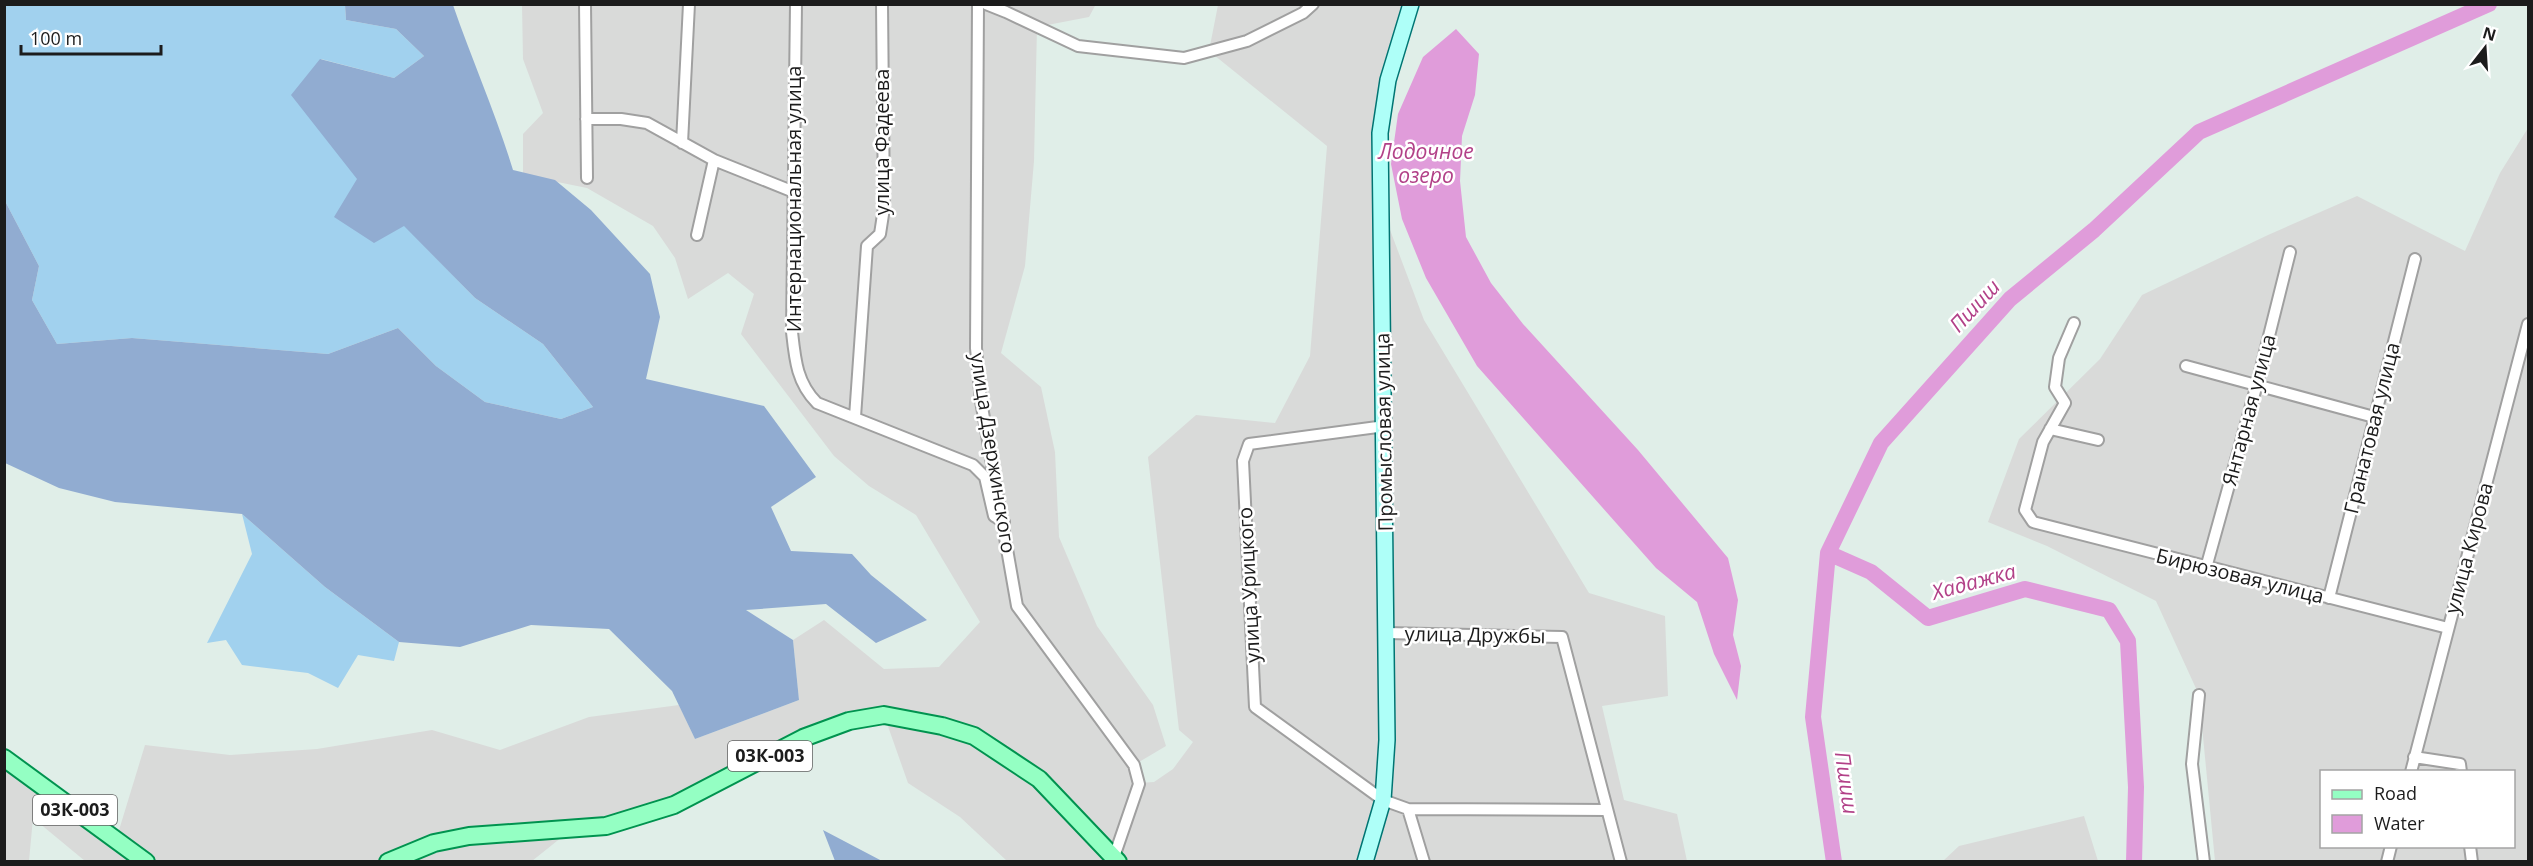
<svg xmlns="http://www.w3.org/2000/svg" width="2533" height="866" font-family="'Open Sans',sans-serif">
<style>
.residential{fill:#d9dad9;fill-rule:evenodd}
.grass{fill:#a1d1ee}
.forest{fill:#91acd1}
.water{fill:#e09cda}
.lines{fill:none;stroke-linecap:round;stroke-linejoin:round}
.river{stroke:#e09cda;stroke-width:16}
.street-casing{stroke:#a0a0a0;stroke-width:14}
.secondary-casing{stroke:#007573;stroke-width:18}
.primary-casing{stroke:#00934f;stroke-width:20}
.street{stroke:#fff;stroke-width:10}
.secondary{stroke:#aefff8;stroke-width:15}
.primary{stroke:#94ffc3;stroke-width:16}
.labels{text-anchor:middle;stroke-width:5;stroke-linejoin:round;paint-order:stroke}
.shield{fill:#fff;stroke:#606060;stroke-width:1.5}
.shield-label{font-size:18px;font-weight:bold;fill:#1c1c1c}
.street-label{font-size:20px;fill:#1c1c1c;stroke:#fff}
.water-label{font-size:21px;font-style:italic;fill:#b24188;stroke:#fff}
</style>
<rect width="100%" height="100%" fill="#e0eee8"/>
<path class="residential" d="M1096,4l-7,13 -52,10 -3,134 -9,105 -24,87 40,34 14,65 4,85 38,89 56,79 13,41 -32,19 5,18 15,-1 19,-13 20,-27 -14,-12 -31,-273 48,-42 79,8 35,-67 17,-210 -118,-95 9,-46h197l-27,75 -7,126 43,114 165,273 76,23 3,80 -66,10 22,94 53,14 10,47h-680l-47,-44 -52,-34 -24,-68 -35,6 -175,84 -102,24 -40,32h-447l-52,-43 -4,43h-24l-1,-103 112,82 29,-95 85,10 87,-6 115,-19 68,20 89,-33 90,-12 16,34 104,-39 -6,-60 31,-20 60,49 55,-2 41,-45 -64,-107 -47,-29 -35,-30 -93,-122 13,-40 -26,-21 -40,26 -13,-41 -22,-32 -66,-38 -64,-13v-41l20,-21 -20,-54 -1,-54z
M2528,128v733h-313l-16,-166 -43,-94 -109,-55 -59,-24 31,-83 81,-80 42,-64 126,-60 89,-39 108,55 35,-78zM2322,772h192v74h-192z
M2084,816l14,45h-155l16,-15z"/>
<path class="grass" d="M4,5h341l1,15 50,9 28,27 -30,22 -73,-19 83,166 71,73 68,46 50,63 -32,12 -76,-17 -49,-36 -38,-38 -70,26 -196,-16 -75,6 -25,-44 7,-34 -34,-65z
M242,514l83,73 74,55 -5,19 -36,-6 -20,33 -30,-15 -66,-8 -16,-25 -19,3 45,-89z"/>
<path class="forest" d="M345,5h108c19,55 43,109 60,165l42,10 36,30 59,64 10,43 -14,62 118,27 52,71 -45,30 20,44 61,3 19,21 56,45 -51,23 -50,-39 -80,6 47,30 6,60 -104,39 -23,-48 -63,-62 -78,-4 -71,22 -61,-5 -74,-55 -83,-73 -127,-12 -56,-14 -54,-25v-262l34,65 -7,34 25,44 75,-6 196,16 70,-26 38,38 49,36 76,17 32,-12 -50,-63 -68,-46 -71,-72 -30,17 -40,-26 23,-38 -66,-84 29,-36 74,19 30,-22 -28,-27 -50,-9z
M823,830l59,31h-47z"/>
<path class="water" d="M1456,29l23,25 -4,41 -13,41 -2,45 6,56 25,46 32,41 115,126 90,108 10,42 -5,35 8,31 -4,34 -23,-46 -17,-52 -41,-34 -179,-202 -51,-88 -24,-59 -11,-55 7,-50 25,-57z"/>
<g class="lines">
<path class="river" d="M1828,553l43,19 57,46 97,-29 84,21 19,31 8,146 -2,75
M1834,862l-21,-145 15,-164 53,-110 129,-144 84,-69 105,-98 290,-128"/>
<g class="street-casing">
<path id="street" d="M585,4l2,174
M796,4l-4,328c3,28 5,51 25,71l156,62 12,12 9,39 10,6
M978,4l-2,344 5,53 36,205 117,159 5,19 -25,73
M986,4l20,8 72,34 106,12 63,-17 56,-28 10,-9
M586,119h35l26,4 67,37 80,32
M682,143l7,-139
M697,235l17,-75
M2074,323l-15,35 -4,29 10,16 -22,39 -18,68 8,12 415,106
M2186,366l188,51
M855,417l12,-171 13,-12 4,-26 -2,-204
M1385,426l-136,18 -6,17 12,246 128,93 25,9 16,53
M2050,429l48,11
M2206,568l51,-184 33,-132
M2329,598l86,-339
M1387,633l175,4 59,225
M2199,695l-7,69 12,98
M2414,757l46,7 1,8
M2411,772l117,-448
M1408,809l199,1
M2470,846l2,16
M2387,862l4,-16"/>
</g>
<g class="secondary-casing">
<path id="secondary" d="M1365,862l18,-62 4,-60 -7,-607 8,-53 23,-76"/>
</g>
<g class="primary-casing">
<path id="primary" d="M4,758l142,104
M388,862l46,-19 35,-7 137,-10 68,-21 129,-67 46,-17 35,-6 58,11 32,10 65,43 79,83"/>
</g>
<use href="#street" class="street"/>
<use href="#secondary" class="secondary"/>
<use href="#primary" class="primary"/>
</g>
<g class="labels">
<g class="shield">
<rect x="728" y="741" width="84" height="30" rx="4.5"/>
<rect x="33" y="795" width="84" height="30" rx="4.5"/>
</g>
<g class="shield-label">
<text x="770" y="762">03К-003</text>
<text x="75" y="816">03К-003</text>
</g>
<g class="street-label">
<text transform="translate(882 142) rotate(-90)" y="7">улица Фадеева</text>
<text transform="translate(794 199) rotate(-90)" y="7">Интернациональная улица</text>
<text transform="translate(2249 410) rotate(-75)" y="7">Янтарная улица</text>
<text transform="translate(2372 428) rotate(-76)" y="7">Гранатовая улица</text>
<text transform="translate(1384 432) rotate(-91)" y="7">Промысловая улица</text>
<text transform="translate(993 453) rotate(81)" y="7">улица Дзержинского</text>
<text transform="translate(2469 548) rotate(-75)" y="7">улица Кирова</text>
<text transform="translate(2240 576) rotate(14)" y="7">Бирюзовая улица</text>
<text transform="translate(1249 585) rotate(-93)" y="7">улица Урицкого</text>
<text transform="translate(1475 635) rotate(1)" y="7">улица Дружбы</text>
</g>
<g class="water-label">
<text x="1426" y="159">Лодочное<tspan x="1426" dy="24">озеро</tspan></text>
<text transform="translate(1975 306) rotate(-47)" y="7">Пшиш</text>
<text transform="translate(1974 582) rotate(-15)" y="7">Хадажка</text>
<text transform="translate(1846 783) rotate(82)" y="7">Пшиш</text>
</g>
</g>
<rect width="2533" height="866" fill="none" stroke="#1c1c1c" stroke-width="12"/>
<rect x="2320" y="770" width="195" height="78" fill="#ffffff" stroke="#a4a4a4" stroke-width="1.5"/>
<rect x="2332" y="790" width="30" height="9" fill="#94ffc3" stroke="#a4a4a4" stroke-width="1.5"/>
<text x="2374" y="800" font-size="18" fill="#1c1c1c">Road</text>
<rect x="2332" y="815" width="30" height="18" fill="#e09cda" stroke="#a4a4a4" stroke-width="1.5"/>
<text x="2374" y="830" font-size="18" fill="#1c1c1c">Water</text>
<g transform="translate(2485 48) rotate(17)" stroke="#ffffff" stroke-width="4.5" paint-order="stroke">
<path d="M0-4.5L10 22L0 15L-10 22Z" fill="#1c1c1c"/>
<text y="-9" font-size="16" font-weight="bold" text-anchor="middle" fill="#1c1c1c">N</text>
</g>
<path d="M21 45v9h140v-9" fill="none" stroke="#1c1c1c" stroke-width="3"/>
<text x="30" y="45" font-size="18" fill="#1c1c1c" stroke="#ffffff" stroke-width="4.5" paint-order="stroke">100 m</text>
</svg>
